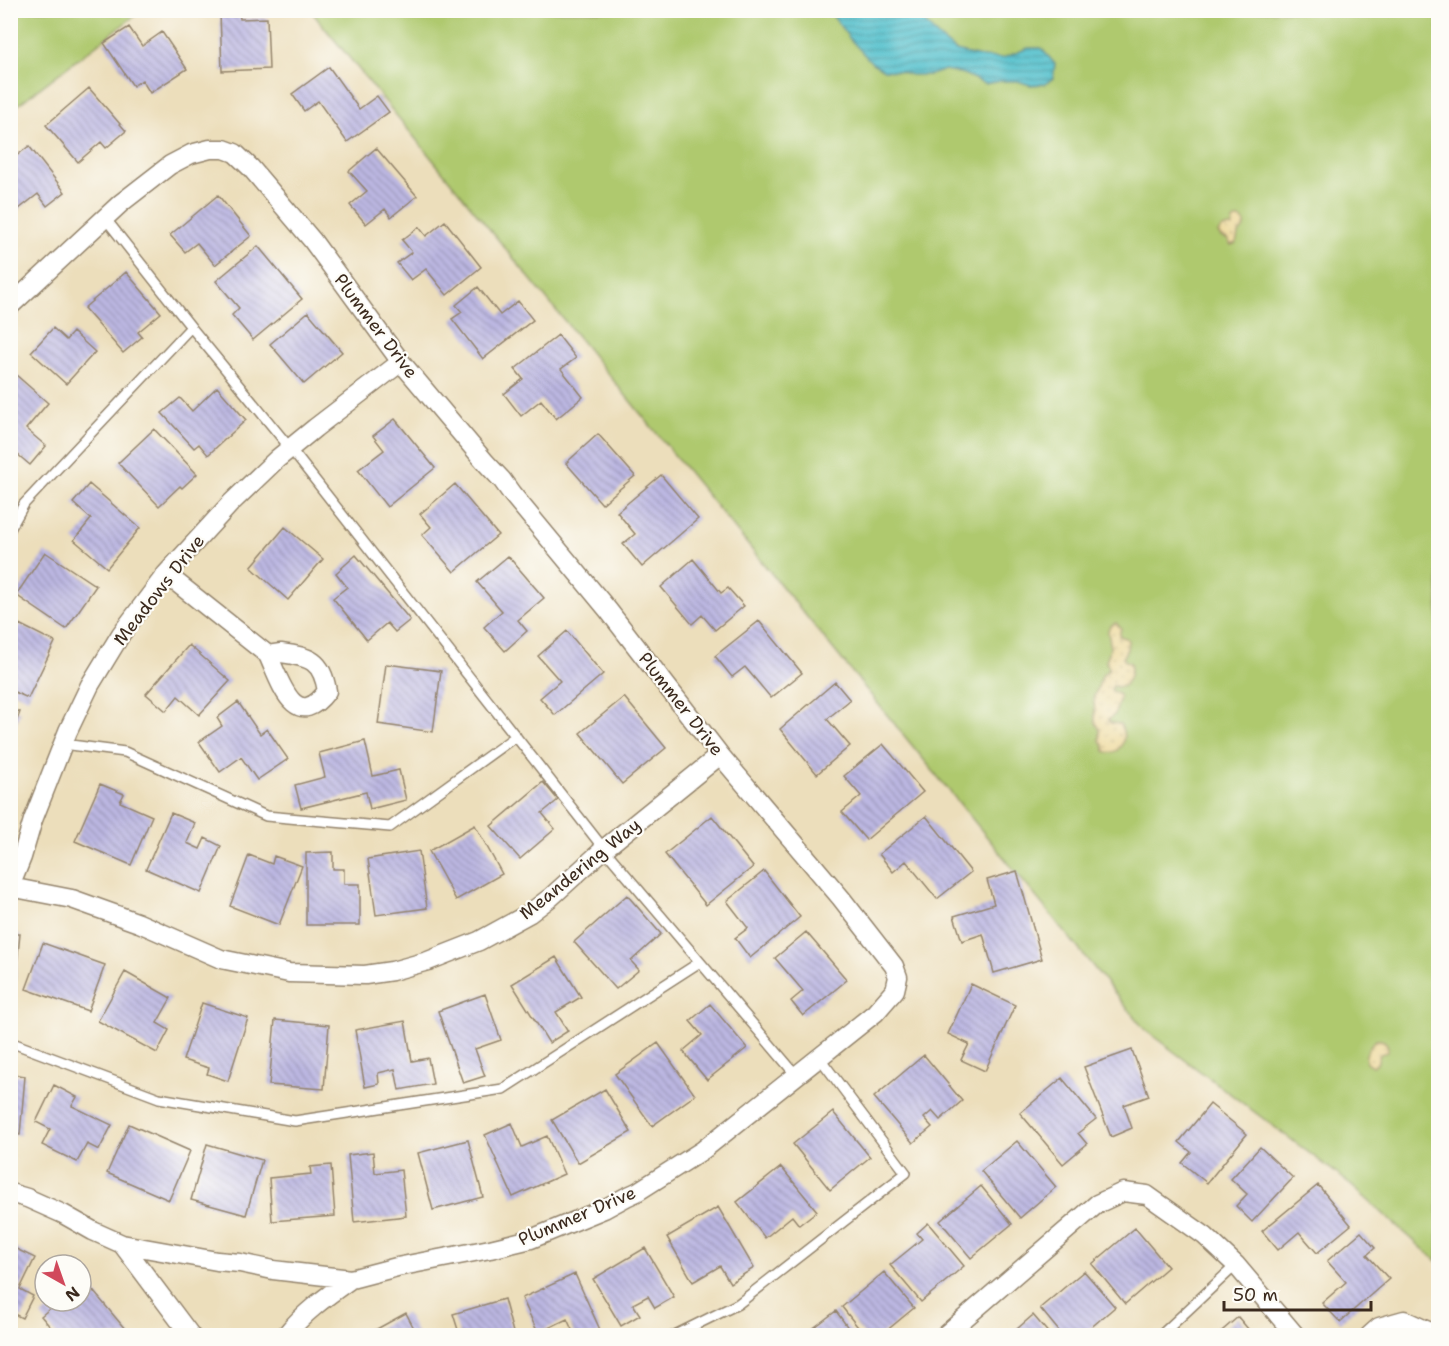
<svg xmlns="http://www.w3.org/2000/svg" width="1449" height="1346" font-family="'Shantell Sans',sans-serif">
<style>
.green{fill:#afc96e;stroke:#757a46;stroke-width:1.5}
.sand{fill:url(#sand-dots);stroke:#94825e;stroke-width:1.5}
.water{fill:url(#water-rules);stroke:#487676;stroke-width:1.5}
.building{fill:url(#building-back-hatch)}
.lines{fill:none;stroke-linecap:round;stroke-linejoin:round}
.lane-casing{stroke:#94846c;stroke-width:12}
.street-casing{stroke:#94846c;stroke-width:21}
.lane{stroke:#fff;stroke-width:9}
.street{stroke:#fff;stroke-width:18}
.labels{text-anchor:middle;stroke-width:4.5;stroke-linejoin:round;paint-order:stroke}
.street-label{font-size:18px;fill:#3b2a1e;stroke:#fdfcf7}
</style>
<defs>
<pattern id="sand-dots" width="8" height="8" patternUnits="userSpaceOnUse" patternTransform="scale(1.5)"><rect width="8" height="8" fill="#eeda9e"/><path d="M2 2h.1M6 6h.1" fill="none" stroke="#cdbb88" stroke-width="1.8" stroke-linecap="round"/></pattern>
<pattern id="water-rules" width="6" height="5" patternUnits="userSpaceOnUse" patternTransform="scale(1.5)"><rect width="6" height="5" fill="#55c1cd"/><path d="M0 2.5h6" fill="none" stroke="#489da6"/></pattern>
<pattern id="building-back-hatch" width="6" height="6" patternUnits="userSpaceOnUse" patternTransform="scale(1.5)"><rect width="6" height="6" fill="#bcb7e2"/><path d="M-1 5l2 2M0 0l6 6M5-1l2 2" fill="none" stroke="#9a95b7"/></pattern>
</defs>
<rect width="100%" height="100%" fill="#fdfcf7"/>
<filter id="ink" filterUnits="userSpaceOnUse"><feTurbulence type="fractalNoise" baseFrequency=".0167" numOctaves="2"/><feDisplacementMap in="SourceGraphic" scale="12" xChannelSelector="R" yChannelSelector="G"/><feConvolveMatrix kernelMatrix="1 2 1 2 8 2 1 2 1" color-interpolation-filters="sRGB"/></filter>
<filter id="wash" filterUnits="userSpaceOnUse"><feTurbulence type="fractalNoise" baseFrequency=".008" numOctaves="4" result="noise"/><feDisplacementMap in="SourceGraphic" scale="24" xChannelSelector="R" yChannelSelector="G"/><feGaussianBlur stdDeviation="1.35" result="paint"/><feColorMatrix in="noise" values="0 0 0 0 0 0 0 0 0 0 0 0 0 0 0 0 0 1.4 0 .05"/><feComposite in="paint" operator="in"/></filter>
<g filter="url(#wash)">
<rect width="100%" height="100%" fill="#ecdebb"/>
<path class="green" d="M11,10h130v1l-130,99z
M311,11h1127v1251l-94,-83 -199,-149z"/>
<path class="sand" d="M1235,219h6l4,4v3l-7,9 -2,8 -5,2 -4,-6 -6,-2 -3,-4 4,-5 10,-1 1,-6z
M1116,623l5,5 -2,8 7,2 2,2 -1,9 -4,8 2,4 5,2c2,7 0,19 -7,23 -3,1 -7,1 -10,0l-2,3 2,3 5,2 2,3 -5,17 -7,6 3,3 9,1c7,12 4,28 -12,29l-3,-2 -1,-5 -4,-5v-11l-5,-9 -1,-24 9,-23 4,-3 2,-3 -3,-6c1,-5 4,-11 4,-16 1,-11 -8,-17 6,-23z
M1376,1040c8,-1 14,4 11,12l-7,2 -3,10 -5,2 -6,-4c-2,-8 4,-18 10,-22z"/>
<path class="water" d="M829,11h86l22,25 19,15 25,6 22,1 25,-10h13l14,16 -2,14 -8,6 -15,1 -12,-4h-17l-16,3 -21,-10 -19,-4 -15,5h-19l-12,-4 -15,-1 -12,-7 -22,-24z"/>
<g id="blocks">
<path class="building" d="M239,12l1,7 27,-1 2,51 -47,2 -2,-58z
M129,27l13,19 20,-14 25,37 -37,24 -8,-13 -9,6 -29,-43z
M329,67l30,42 18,-13 12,16 -42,30 -29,-41 -14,10 -12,-17z
M89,88l37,43 -20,17 -5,-6 -23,20 -32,-37z
M29,146l36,46 -18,14 -9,-12 -28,22v-55z
M376,148l41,48 -26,21 -6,-8 -19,15 -16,-19 17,-14 -18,-20z
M218,195l33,41 -36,29 -18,-22 -12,9 -15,-17z
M445,221l36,46 -34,28 -21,-26 -15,11 -14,-17 15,-11 -10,-12 17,-13 7,9z
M258,246l44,53 -49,41 -21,-25 7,-7 -23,-27z
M126,272l35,41 -23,19 4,5 -19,16 -39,-45z
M478,287l22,28 18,-14 15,19 -50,39 -31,-40 10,-7 -6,-7z
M308,312l34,40 -38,32 -34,-40z
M53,328l13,12 7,-8 22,20 -29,32 -35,-32z
M558,335l18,23 -15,11 22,28 -27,22 -15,-19 -20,16 -17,-22 19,-15 -8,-10z
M15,374l33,29 -22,26 20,17 -16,19 -20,-17v-69z
M217,387l29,33 -38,35 -9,-11 -5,4 -32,-35 18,-15 12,13z
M395,419l40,49 -48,39 -29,-37 26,-20 -11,-14z
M154,429l43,45 -15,14 -2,-2 -21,20 -41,-43z
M598,434l37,42 -33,28 -36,-41z
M661,475l37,44 -56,48 -19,-23 12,-10 -18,-22z
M89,484l51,44 -33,40 -33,-28 17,-21 -18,-16z
M455,484l43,51 -44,37 -32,-37 9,-8 -11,-13z
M285,527l38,32 -35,41 -37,-33z
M45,552l51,34 -30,43 -50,-34z
M356,555l54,65 -15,12 -8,-9 -20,17 -34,-42 14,-11 -11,-14z
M508,556l36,42 -26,22 9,11 -22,20 -21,-24 18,-16 -25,-29z
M693,559l28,34 7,-5 16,18 -29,24 -13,-15 -10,9 -31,-37z
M759,621l43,52 -31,25 -26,-31 -13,10 -17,-21z
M19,624l36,18 -27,56 -18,-8v-48z
M567,631l36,43 -48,41 -15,-17 20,-17 -22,-25z
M189,645l41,36 -31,34 -21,-19 -12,15 -20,-17z
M386,664l55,7 -8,61 -55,-8z
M835,682l15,18 -23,19 23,27 -33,28 -37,-45z
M624,697l42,51 -44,36 -42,-51z
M238,702l22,32 7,-5 21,30 -31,21 -16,-23 -21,15 -21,-30 23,-16 -5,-8z
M10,708l10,4 -9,24h-1z
M365,741l8,35 26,-6 7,30 -36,9 -4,-17 -65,16 -6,-23 30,-8 -6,-24z
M883,744l40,48 -57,48 -24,-28 19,-16 -17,-20z
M543,782l15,18 -16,13 13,16 -35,30 -29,-33z
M100,784l24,10 -4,8 32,14 -21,49 -56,-24z
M171,813l24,10 -8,20 13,6 5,-11 16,8 -20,47 -55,-24z
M712,816l41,51 -47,38 -41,-51z
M926,816l45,56 -34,27 -31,-38 -13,11 -14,-18z
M475,825l27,49 -46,26 -27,-49z
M419,851l8,57 -51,7 -8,-56z
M333,852v17h11v15h16v41h-54v-72z
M249,855l23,9 2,-8 28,10 -23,59 -49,-19z
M764,871l36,46 -50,41 -15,-20 13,-10 -21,-27z
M1017,871l25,88 -48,14 -11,-39 -21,7 -8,-25 40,-12 -7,-24z
M627,895l34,39 -30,27 8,9 -23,19 -42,-47z
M806,932l41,48 -44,36 -12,-15 12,-10 -28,-33z
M10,934h10l-7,68h-3z
M43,943l62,22 -17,46 -62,-22z
M556,957l25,40 -25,15 12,19 -19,12 -37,-59z
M125,972l46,26 -14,25 12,7 -12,23 -59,-32z
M971,984l44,21 -30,66 -24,-11 8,-16 -21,-10z
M485,994l16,46 -26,9 10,27 -22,7 -25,-72z
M202,1003l46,15 -20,63 -21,-7 2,-6 -26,-8z
M710,1004l37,44 -40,32 -24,-29 19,-16 -12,-14z
M275,1020l54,5 -5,64 -55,-4z
M405,1021l7,40 16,-3 5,26 -34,6 -4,-21 -17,4 1,11 -14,3 -10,-57z
M658,1043l37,52 -43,31 -37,-52z
M1132,1050l17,46 -25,9 8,23 -21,9 -27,-70z
M924,1055l38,46 -22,19 -8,-9 -8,7 8,9 -19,16 -39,-46z
M10,1074l15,2 -5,59 -10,-1z
M1062,1078l34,41 -18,14 9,11 -24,20 -43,-51z
M54,1085l23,12 -5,9 40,19 -13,25 -12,-6 -10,18 -35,-17 8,-16 -14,-7z
M605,1089l26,43 -53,31 -26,-43z
M1210,1104l37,30 -40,49 -25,-20 9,-11 -12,-10z
M833,1112l37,45 -40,33 -37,-46z
M512,1123l10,24 25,-11 17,38 -51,23 -28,-62z
M129,1124l61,27 -21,49 -62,-27z
M468,1140l15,57 -50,13 -15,-57z
M1017,1141l39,46 -36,31 -39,-47z
M207,1144l55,16 -16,55 -55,-15z
M1260,1147l33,31 -41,44 -16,-16 11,-12 -16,-15z
M373,1152l2,21 26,-3 5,46 -52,6 -6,-67z
M331,1165l4,51 -63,5 -3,-43 42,-4 -1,-7z
M781,1167l36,44 -18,14 -7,-9 -27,22 -28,-36z
M1318,1185l33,40 -34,28 -18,-21 -21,18 -16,-19z
M981,1186l31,38 -41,34 -31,-37z
M718,1207l36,61 -24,15 -10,-17 -27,16 -26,-45z
M928,1223l36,43 -43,36 -31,-37 32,-26 -5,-6z
M1135,1228l33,39 -43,37 -33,-40z
M1361,1232l14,16 -8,7 22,24 -49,43 -18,-19 24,-21 -19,-21z
M10,1246l25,12 -15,31 13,7 -11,22 -12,-6z
M645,1248l29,49 -19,11 -7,-12 -15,8 7,11 -19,11 -28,-47z
M1084,1271l31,36 -34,29h-18l-23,-28z
M884,1272l30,36 -34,28h-15l-23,-29z
M575,1274l26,58 -7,4h-19l-8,-17 -29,14 -16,-35z
M84,1280l47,56h-73l-17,-20 18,-15h22v-19z
M504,1299l10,37h-54l-7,-22z
M836,1311l18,25h-51z
M406,1313l12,23h-54z
M1033,1315l18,21h-42z
M1238,1317l16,19h-38z"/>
</g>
</g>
<g filter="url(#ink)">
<use href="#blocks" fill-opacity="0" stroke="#94846c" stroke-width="1.5"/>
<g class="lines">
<g class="lane-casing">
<path id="lane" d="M191,327l99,121 314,401 192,226
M10,529l14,-25 167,-177 -86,-109
M63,744l62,8 141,64 124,11 126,-91
M10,1042l149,56 136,23 208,-32 197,-127
M673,1336l65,-32 168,-131 -87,-116
M1160,1336l76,-71"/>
</g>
<g class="street-casing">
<path id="street" d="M10,306l111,-103 49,-38 21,-11 19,-5h14l11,4 16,15 61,72 89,122 85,101 16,17 10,14 96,116 112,145 121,143 53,68 4,11 -3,13 -20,23 -172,137 -66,42 -11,5 -22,12 -73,30 -41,10 -93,18 -46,12 -78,-9 -33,-7 -23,-2 -95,-17
M401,362l-86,66 -38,31 -46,44 -65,71 -45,60 -31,51 -22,46 -35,89 -11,37 -12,30 62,12 67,24 82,36 68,14 76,2 27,-4 36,-10 51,-20 51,-28 21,-16 53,-48 116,-94
M166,574l102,81
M281,653c29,4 41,7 46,38 -32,43 -47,-10 -59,-36z
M10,1193l17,5 36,16 30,17 29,13 69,92
M285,1336c18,-23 42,-40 66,-57
M944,1336l153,-132 26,-12 24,3 58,41 31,29 60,71
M1369,1336l10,-9 25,-7 24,11 4,5"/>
</g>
<use href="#lane" class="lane"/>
<use href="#street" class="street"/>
</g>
</g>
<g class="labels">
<g class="street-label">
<text transform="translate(376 326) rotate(53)" y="6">Plummer Drive</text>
<text transform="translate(159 590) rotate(-52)" y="6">Meadows Drive</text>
<text transform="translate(681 704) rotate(52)" y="6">Plummer Drive</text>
<text transform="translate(580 869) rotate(-39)" y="6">Meandering Way</text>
<text transform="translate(577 1216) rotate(-23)" y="6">Plummer Drive</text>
</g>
</g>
<rect width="1449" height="1346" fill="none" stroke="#fdfcf7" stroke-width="36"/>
<g transform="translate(63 1283) rotate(140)"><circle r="28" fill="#fdfcf7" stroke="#afa8a0" stroke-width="1.5"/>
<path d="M0-4.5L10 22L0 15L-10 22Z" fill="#d1495b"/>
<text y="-9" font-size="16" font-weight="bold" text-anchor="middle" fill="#3b2a1e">N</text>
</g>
<path d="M1224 1301v9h147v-9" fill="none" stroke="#3b2a1e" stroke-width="3"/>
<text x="1233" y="1301" font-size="18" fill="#3b2a1e" stroke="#fdfcf7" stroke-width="4.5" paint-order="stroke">50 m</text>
</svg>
